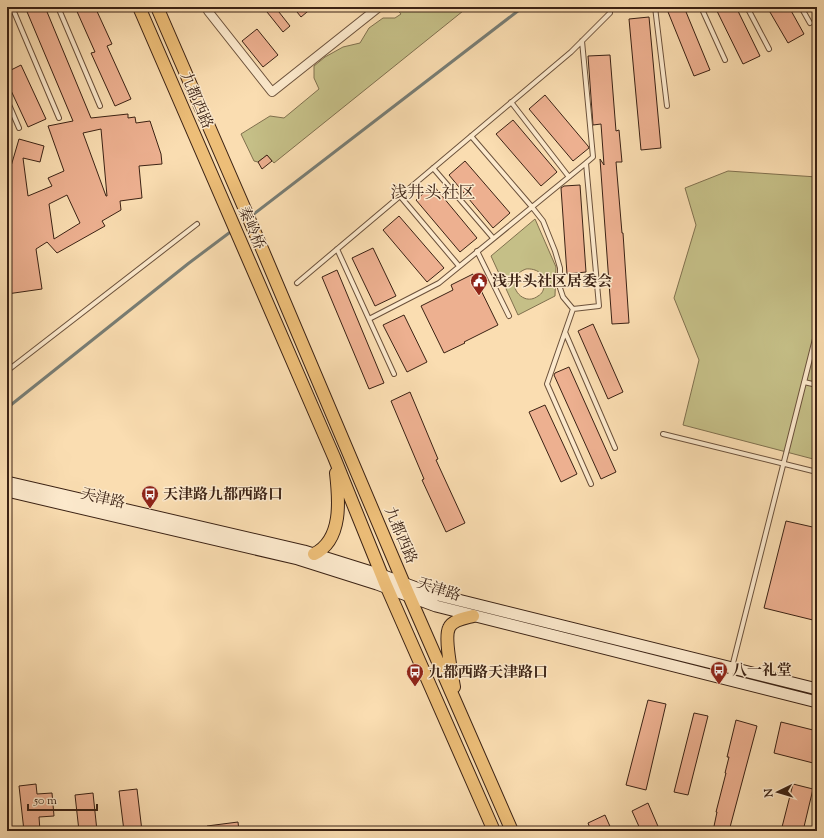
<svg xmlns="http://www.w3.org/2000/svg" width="824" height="838" font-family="'Sorts Mill Goudy','Noto Serif SC',serif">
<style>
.green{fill:#c5bf87;stroke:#80704e;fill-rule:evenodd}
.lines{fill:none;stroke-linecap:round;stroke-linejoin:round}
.stream{stroke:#787d74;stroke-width:3}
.building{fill:#edb090;stroke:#3b2214;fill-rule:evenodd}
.service-casing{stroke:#6b513b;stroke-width:6}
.minor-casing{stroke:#6b513b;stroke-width:10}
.secondary-casing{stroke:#3b2214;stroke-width:13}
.primary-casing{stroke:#3b2214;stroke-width:14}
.service{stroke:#fce9cc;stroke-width:4}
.minor{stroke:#fce9cc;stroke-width:8}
.secondary{stroke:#fce9cc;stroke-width:11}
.primary{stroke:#edbe78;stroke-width:12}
.labels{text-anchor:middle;stroke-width:3;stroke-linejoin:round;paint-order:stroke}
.street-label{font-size:15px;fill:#3b2214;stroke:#fce9cc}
.poi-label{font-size:15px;font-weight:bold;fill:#3b2214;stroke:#fce9cc;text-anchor:start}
.quarter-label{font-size:17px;fill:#3b2214;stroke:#fce9cc}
</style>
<rect width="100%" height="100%" fill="#faddb1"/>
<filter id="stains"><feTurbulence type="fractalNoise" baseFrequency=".005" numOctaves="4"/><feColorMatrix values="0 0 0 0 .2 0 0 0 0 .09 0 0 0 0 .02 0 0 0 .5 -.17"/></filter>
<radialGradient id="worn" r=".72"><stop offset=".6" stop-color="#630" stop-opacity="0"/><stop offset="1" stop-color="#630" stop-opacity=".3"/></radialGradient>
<path class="green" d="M395,7h73l-194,156 -7,-8 -9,7 -4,-1 -13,-27 29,-18 14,2 35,-29 -5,-11v-12l11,-9 18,-10 17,-4 9,-15 14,-10h12l6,-4z
M728,171l89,6v283l-134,-35 16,-65 -25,-62 22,-73 -11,-37z
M535,219l21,48 -1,29 -37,19 -27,-59zM526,269c10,-1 20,5 18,16 0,5 -2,9 -6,11 -17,13 -37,-18 -12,-27z"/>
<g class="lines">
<path class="stream" d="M250,217l273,-210
M7,408l182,-145 44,-33"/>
</g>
<path class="building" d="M25,7h20l46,111 37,-4v4l7,-1 1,6 14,-2 11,33 1,10 -23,2 3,32 -22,3 1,9 -19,11 3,5 -48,27 -10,-11 -11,7 6,40 -35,5v-121h2l10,-34 25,7 -4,16 -17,-4 5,38 24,-10 -4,-8 16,-7 -16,-45 25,-5zM101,129l6,67h-1l-23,-63zM67,195l13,28 -26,16 -5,-35z
M75,7h20l17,37 -5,2 24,53 -16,7 -24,-53 4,-1z
M263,7h12l15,19 -7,6z
M293,7h20l-12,10z
M666,7h18l26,63 -16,6z
M715,7h21l24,49 -17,8z
M767,7h22l15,27 -16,9z
M649,17l12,131 -20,2 -12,-131z
M257,29l21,26 -15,12 -21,-26z
M610,55l6,76 3,-1 3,32h-6l6,71h1l6,90 -17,1 -12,-165 4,6 -3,-41 -8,1 -5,-69z
M21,65l25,54 -18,8 -21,-45v-10z
M545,95l43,51 1,2 -16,13 -44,-52z
M513,120l44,52 -16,14 -45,-52z
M267,155l5,6 -10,8 -4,-7z
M465,161l45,52 -17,15 -44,-53z
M433,185l44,53 -17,14 -44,-52z
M580,185l6,87 -19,2 -6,-86 3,-2z
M399,216l45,52 -17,14 -44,-52z
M373,248l23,48 -21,10 -23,-48z
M337,270l47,113 -15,6 -47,-112z
M473,274l25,51 -34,17 1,1 -21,10 -23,-47 32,-16 -2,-5z
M404,315l23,47 -20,10 -24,-47z
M593,324l30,68 -15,7 -30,-68z
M569,367l47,105 -15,7 -47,-104 1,-2z
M410,392l28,67 -2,1 29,63 -19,9 -24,-52 2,-1 -33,-78z
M545,405l32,69 -16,8 -32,-70z
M786,521l31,7v93l-53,-13z
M648,700l18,4 -20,86 -20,-5z
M694,713l14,3 -20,79 -14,-3z
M736,720l21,6 -28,105h-16l4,-19h-1l10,-39h-1l4,-16h-2z
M781,722l36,9v33l-43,-11z
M36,784l1,10 15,-1 2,23 -15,1 1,14h-16l-5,-45z
M793,784l20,5 -10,42h-22z
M137,789l5,42h-18l-5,-40z
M93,793l4,38h-18l-4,-36z
M648,803l12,28h-19l-9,-20z
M605,815l7,16h-21l-3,-8z
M238,822l1,9h-32v-5z"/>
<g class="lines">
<g class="service-casing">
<path id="service" d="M12,7l47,111
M58,7l42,99
M655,7l12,99
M701,7l24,53
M747,7l22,42
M801,7l9,16
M582,41l11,116 -7,6
M7,100l12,28
M511,102l58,75
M471,136l61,71 11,14 12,30 5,17v20l3,9 10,12
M433,168l60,70
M400,196l59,70
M337,249l57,125
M477,251l32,65
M297,283l274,-231 39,-39v-6
M369,319l70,-36 147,-120 13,143 -26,3 -26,75 44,100
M565,332l50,116
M7,371l190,-147
M804,382l13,3
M663,434l154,38
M729,679l88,-348"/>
</g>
<g class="minor-casing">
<path id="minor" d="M208,11l64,81 107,-85"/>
</g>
<g class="secondary-casing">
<path id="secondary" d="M7,482l297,69 80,25 46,17 387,96
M7,491l291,68 79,25 59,22 381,96"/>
</g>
<g class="primary-casing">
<path id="primary" d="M139,7l195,450 51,126 109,248
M157,7l106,244 144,340 105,240
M314,554c29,-14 25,-55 22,-81
M454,687c-2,-12 -10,-49 -5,-59 3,-8 17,-10 24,-12"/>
</g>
<use href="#service" class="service"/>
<use href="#minor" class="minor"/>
<use href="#secondary" class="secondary"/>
<use href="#primary" class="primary"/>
</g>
<defs>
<g id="civic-pin" transform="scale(0.9)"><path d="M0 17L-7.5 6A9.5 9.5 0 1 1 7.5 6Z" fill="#8f2418" stroke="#fce9cc"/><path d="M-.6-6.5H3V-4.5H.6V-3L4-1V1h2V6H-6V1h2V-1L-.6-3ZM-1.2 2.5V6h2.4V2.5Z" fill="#fff"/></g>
<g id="bus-pin" transform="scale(0.9)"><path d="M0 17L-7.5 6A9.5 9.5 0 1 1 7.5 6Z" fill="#8f2418" stroke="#fce9cc"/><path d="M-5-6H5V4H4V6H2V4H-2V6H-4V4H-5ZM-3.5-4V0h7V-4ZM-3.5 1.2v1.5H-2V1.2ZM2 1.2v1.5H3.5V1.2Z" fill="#fff"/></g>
</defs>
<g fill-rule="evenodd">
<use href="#civic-pin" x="479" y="281"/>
<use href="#bus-pin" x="150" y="494"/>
<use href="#bus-pin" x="719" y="670"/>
<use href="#bus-pin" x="415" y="672"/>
</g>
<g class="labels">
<g class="street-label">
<text transform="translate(197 100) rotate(67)" y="5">九都西路</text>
<text transform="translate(252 228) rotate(67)" y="5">秦岭桥</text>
<text transform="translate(103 498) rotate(13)" y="5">天津路</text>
<text transform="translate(401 535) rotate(67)" y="5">九都西路</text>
<text transform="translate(439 589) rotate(18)" y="5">天津路</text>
</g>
<g class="poi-label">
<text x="492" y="286">浅井头社区居委会</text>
<text x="163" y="499">天津路九都西路口</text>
<text x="732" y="675">八一礼堂</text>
<text x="428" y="677">九都西路天津路口</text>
</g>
<g class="quarter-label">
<text x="433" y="198">浅井头社区</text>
</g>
</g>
<rect width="824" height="838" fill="none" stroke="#faddb1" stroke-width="24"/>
<rect x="8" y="8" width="808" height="822" fill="none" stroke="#3b2214" stroke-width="2"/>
<rect x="12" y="12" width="800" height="814" fill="none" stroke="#3b2214"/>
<g transform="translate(778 792) rotate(265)" stroke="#fce9cc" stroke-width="3" paint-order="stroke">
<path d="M0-3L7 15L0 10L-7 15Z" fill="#3b2214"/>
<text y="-6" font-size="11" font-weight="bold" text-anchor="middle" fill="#3b2214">N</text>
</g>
<path d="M28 804v6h69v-6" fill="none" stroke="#3b2214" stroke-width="2"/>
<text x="34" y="804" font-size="12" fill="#3b2214" stroke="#fce9cc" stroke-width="3" paint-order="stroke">50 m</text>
<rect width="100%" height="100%" filter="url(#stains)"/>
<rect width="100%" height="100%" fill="url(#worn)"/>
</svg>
